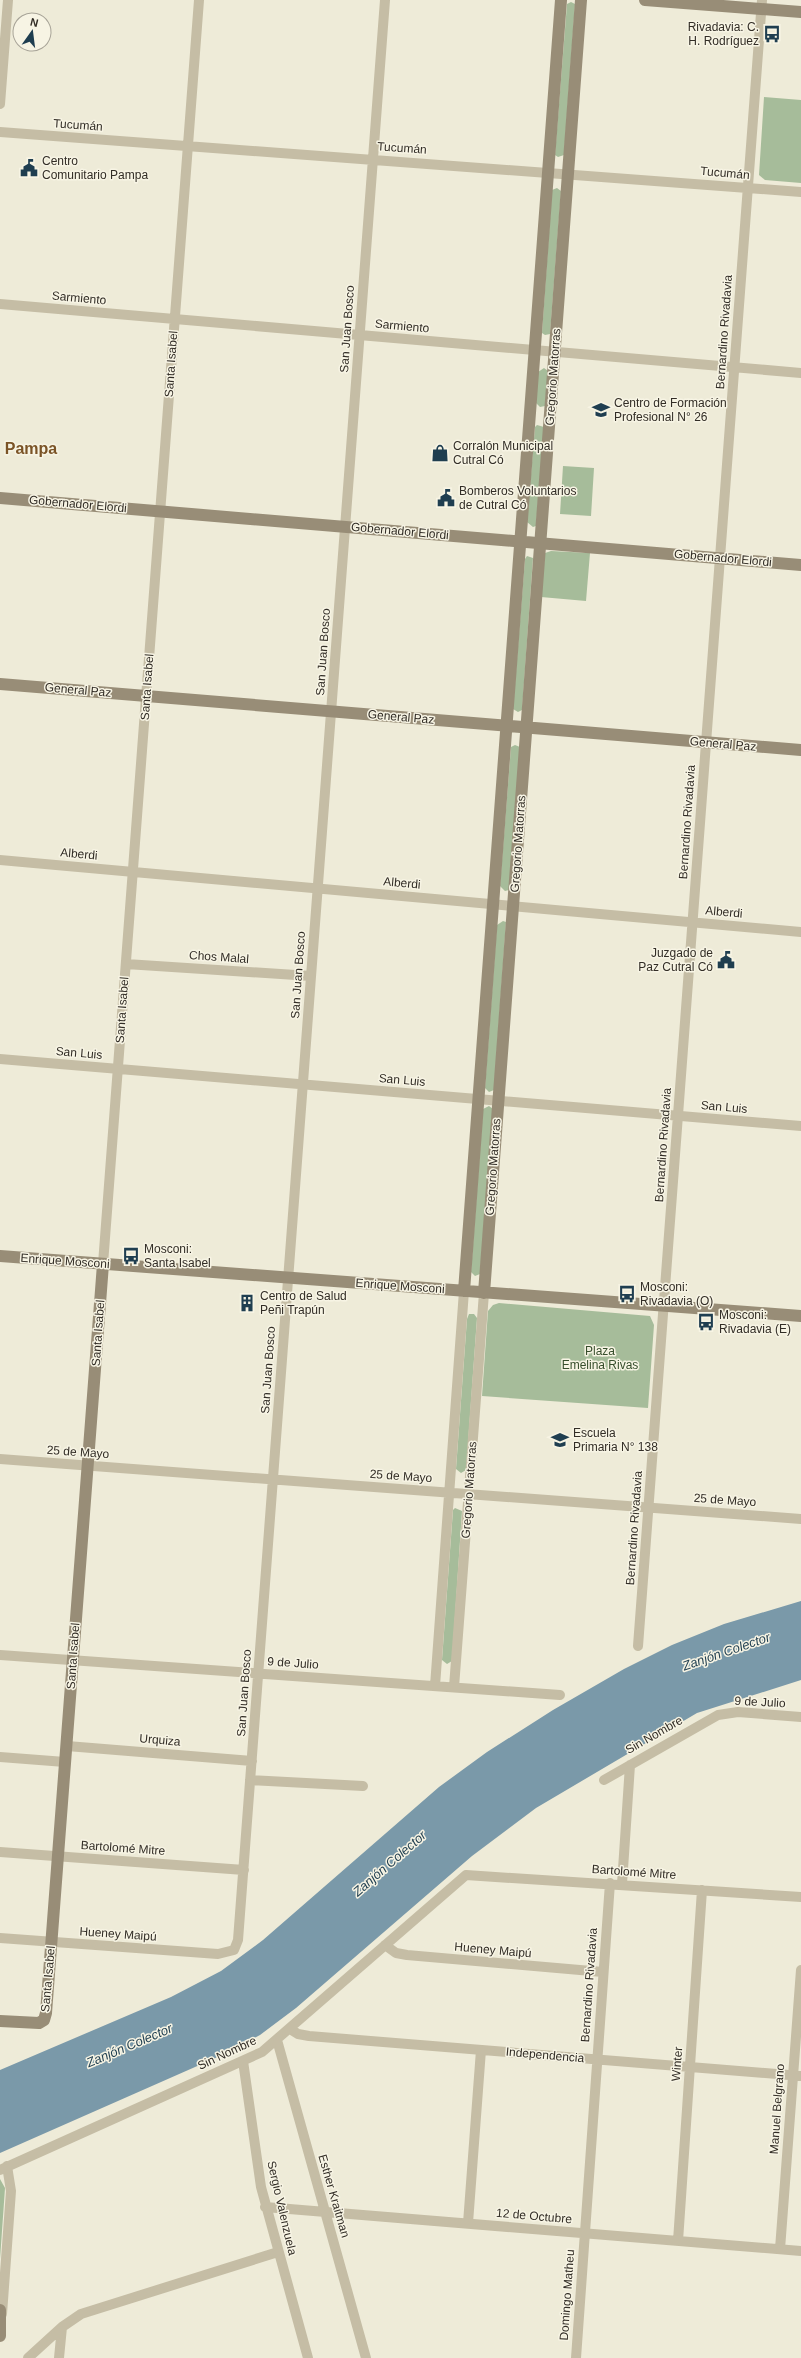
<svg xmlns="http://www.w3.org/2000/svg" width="801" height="2358" font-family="Helvetica,sans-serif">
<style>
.green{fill:#a6bc9a}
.water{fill:#7a99a9}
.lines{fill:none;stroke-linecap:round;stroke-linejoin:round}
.street{stroke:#c5bda5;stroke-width:10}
.secondary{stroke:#988d77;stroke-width:12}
.labels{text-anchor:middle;stroke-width:3;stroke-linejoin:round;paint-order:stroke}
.poi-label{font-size:12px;fill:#322d26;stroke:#f7f4e4;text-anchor:start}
.street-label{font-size:12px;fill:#322d26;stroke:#f7f4e4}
.park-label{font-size:12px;fill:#374e2c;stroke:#f7f4e4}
.water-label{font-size:13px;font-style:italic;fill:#1f3e50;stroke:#f7f4e4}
.district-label{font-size:16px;font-weight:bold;fill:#7a5326;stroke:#f7f4e4}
</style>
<rect width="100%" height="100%" fill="#eeebd8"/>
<path class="green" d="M571,2l4,2 -11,151 -6,2 -3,-2 12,-151z
M764,97l37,3v83l-36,-3 -6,-5z
M557,188l4,3 -11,143 -5,1 -3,-2 10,-143z
M544,368l4,3 -3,35 -5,1 -4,-4 2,-31z
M537,425l7,2 -8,99 -3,1 -6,-5 8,-95z
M563,466l31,2 -3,48 -31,-2z
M551,551l39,2 -4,48 -45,-4 4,-44z
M527,556l6,2 -11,152 -4,2 -5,-3 12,-150z
M515,745l5,2 -11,143 -4,1 -5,-5 11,-139z
M503,921l3,1 -12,168 -5,2 -4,-4 12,-163z
M489,1106l4,3 -13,165 -5,2 -4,-4 12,-163z
M499,1303l151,13 4,9 -6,83 -166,-12 6,-85 5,-6z
M469,1314h5l3,4 -11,152 -5,3 -5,-4 11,-150z
M455,1508l7,3 -10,150 -5,3 -5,-4 11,-150z
M0,2179l5,9 -5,71z"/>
<path class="water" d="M801,1601v79l-104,33 -161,95 -64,48 -176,152 -36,27 -40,21 -220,97v-83l171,-73 50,-26 42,-31 176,-153 48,-35 66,-42 71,-41 48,-24 52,-21z"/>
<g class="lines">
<path class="street" d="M0,104l8,-104
M0,132l801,60
M0,304l801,69
M0,860l801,72
M126,964l185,12
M0,1059l801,67
M103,1264l96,-1264
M0,1459l801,60
M638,1646l124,-1646
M0,1655l560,40
M435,1686l29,-395
M454,1687l30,-394
M67,1746l185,15
M0,1757l65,5
M250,1780l113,6
M604,1780l114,-65 20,-3 63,5
M0,1852l244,18
M622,1884l8,-119
M0,1938l218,16 16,-4 4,-10 147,-1940
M385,1945l11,8 11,2 196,17
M290,2029l8,5 11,2 492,40
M277,2040l89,318
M243,2061l18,126 47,171
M0,2170l262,-118 204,-177 335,22
M265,2207l536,44
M468,2223l13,-173
M678,2241l24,-351
M780,2249l21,-279
M2,2314l9,-123 -4,-25
M28,2358l34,-31 19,-13 197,-62
M59,2358l3,-31
M576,2358l34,-475"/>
<path class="secondary" d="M645,0l156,12
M0,498l801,67
M0,684l801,66
M0,1256l801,60
M464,1291l97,-1291
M484,1293l97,-1293
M0,2021l39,2 5,-3 2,-7 57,-749
M0,2310v26"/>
</g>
<defs>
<g id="bus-bare" transform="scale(1.38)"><path d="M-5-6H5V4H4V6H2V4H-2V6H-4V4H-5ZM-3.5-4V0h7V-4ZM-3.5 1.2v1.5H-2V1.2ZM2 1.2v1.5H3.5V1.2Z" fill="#1f3e50" stroke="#f7f4e4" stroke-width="2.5" paint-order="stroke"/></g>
<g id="civic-bare" transform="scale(1.38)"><path d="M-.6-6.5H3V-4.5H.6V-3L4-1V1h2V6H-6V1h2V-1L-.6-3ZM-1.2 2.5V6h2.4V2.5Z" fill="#1f3e50" stroke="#f7f4e4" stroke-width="2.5" paint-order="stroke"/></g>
<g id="university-bare" transform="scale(1.38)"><path d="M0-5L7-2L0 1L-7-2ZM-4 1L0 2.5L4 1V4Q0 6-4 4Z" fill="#1f3e50" stroke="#f7f4e4" stroke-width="2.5" paint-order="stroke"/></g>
<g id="shop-bare" transform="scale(1.38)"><path d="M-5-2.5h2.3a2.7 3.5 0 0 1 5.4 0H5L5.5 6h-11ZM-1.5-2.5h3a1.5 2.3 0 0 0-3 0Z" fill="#1f3e50" stroke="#f7f4e4" stroke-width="2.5" paint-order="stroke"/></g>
<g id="building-bare" transform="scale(1.38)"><path d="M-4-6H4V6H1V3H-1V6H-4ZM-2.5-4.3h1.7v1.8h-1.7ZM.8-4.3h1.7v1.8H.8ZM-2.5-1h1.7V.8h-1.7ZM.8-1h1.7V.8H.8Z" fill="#1f3e50" stroke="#f7f4e4" stroke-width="2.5" paint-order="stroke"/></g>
<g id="school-bare" transform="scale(1.38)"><path d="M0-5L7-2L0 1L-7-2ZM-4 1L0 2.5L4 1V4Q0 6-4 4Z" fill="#1f3e50" stroke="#f7f4e4" stroke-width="2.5" paint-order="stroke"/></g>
</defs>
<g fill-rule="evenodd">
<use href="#bus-bare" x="772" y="34"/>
<use href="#civic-bare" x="29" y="168"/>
<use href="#university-bare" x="601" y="410"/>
<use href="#shop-bare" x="440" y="453"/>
<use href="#civic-bare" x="446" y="498"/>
<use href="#civic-bare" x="726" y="960"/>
<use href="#bus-bare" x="131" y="1256"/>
<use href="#bus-bare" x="627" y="1294"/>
<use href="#building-bare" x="247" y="1303"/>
<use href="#bus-bare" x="706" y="1322"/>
<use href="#school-bare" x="560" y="1440"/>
</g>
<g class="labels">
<g class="poi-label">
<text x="759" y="31" text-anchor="end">Rivadavia: C.<tspan x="759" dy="14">H. Rodríguez</tspan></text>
<text x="42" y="165">Centro<tspan x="42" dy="14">Comunitario Pampa</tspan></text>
<text x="614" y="407">Centro de Formación<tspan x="614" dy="14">Profesional N° 26</tspan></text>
<text x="453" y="450">Corralón Municipal<tspan x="453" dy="14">Cutral Có</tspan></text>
<text x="459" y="495">Bomberos Voluntarios<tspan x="459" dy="14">de Cutral Có</tspan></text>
<text x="713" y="957" text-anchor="end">Juzgado de<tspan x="713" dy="14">Paz Cutral Có</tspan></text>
<text x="144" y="1253">Mosconi:<tspan x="144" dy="14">Santa Isabel</tspan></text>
<text x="640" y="1291">Mosconi:<tspan x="640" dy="14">Rivadavia (O)</tspan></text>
<text x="260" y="1300">Centro de Salud<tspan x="260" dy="14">Peñi Trapún</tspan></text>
<text x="719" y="1319">Mosconi:<tspan x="719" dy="14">Rivadavia (E)</tspan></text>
<text x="573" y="1437">Escuela<tspan x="573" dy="14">Primaria N° 138</tspan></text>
</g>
<g class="street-label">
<text transform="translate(78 125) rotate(4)" y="4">Tucumán</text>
<text transform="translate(402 148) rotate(4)" y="4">Tucumán</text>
<text transform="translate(725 173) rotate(5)" y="4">Tucumán</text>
<text transform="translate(79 298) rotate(5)" y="4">Sarmiento</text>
<text transform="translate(402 326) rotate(5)" y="4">Sarmiento</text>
<text transform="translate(347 329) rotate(-86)" y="4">San Juan Bosco</text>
<text transform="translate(724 332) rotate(-86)" y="4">Bernardino Rivadavia</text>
<text transform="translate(171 364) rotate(-86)" y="4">Santa Isabel</text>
<text transform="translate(553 377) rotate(-86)" y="4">Gregorio Matorras</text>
<text transform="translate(78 504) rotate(5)" y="4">Gobernador Elordi</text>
<text transform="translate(400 531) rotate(5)" y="4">Gobernador Elordi</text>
<text transform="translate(723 558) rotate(5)" y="4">Gobernador Elordi</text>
<text transform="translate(323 652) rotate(-86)" y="4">San Juan Bosco</text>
<text transform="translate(147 687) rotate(-86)" y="4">Santa Isabel</text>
<text transform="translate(78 690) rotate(5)" y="4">General Paz</text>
<text transform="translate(401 717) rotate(5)" y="4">General Paz</text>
<text transform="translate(723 744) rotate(5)" y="4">General Paz</text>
<text transform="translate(687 822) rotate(-86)" y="4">Bernardino Rivadavia</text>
<text transform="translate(518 844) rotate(-86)" y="4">Gregorio Matorras</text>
<text transform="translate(79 854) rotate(5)" y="4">Alberdi</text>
<text transform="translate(402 883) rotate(5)" y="4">Alberdi</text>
<text transform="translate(724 912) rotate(5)" y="4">Alberdi</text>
<text transform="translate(219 957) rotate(4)" y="4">Chos Malal</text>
<text transform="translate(298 975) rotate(-86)" y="4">San Juan Bosco</text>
<text transform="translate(122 1010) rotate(-86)" y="4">Santa Isabel</text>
<text transform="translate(79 1053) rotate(5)" y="4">San Luis</text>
<text transform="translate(402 1080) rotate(5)" y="4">San Luis</text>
<text transform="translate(724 1107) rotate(5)" y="4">San Luis</text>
<text transform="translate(663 1145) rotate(-86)" y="4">Bernardino Rivadavia</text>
<text transform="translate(493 1167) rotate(-86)" y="4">Gregorio Matorras</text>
<text transform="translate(65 1261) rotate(4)" y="4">Enrique Mosconi</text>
<text transform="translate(400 1286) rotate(4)" y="4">Enrique Mosconi</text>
<text transform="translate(98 1333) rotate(-86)" y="4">Santa Isabel</text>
<text transform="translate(268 1370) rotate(-86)" y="4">San Juan Bosco</text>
<text transform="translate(78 1452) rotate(4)" y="4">25 de Mayo</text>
<text transform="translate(401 1476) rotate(4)" y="4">25 de Mayo</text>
<text transform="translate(469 1490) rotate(-86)" y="4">Gregorio Matorras</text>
<text transform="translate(725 1500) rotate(4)" y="4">25 de Mayo</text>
<text transform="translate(634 1528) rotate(-86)" y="4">Bernardino Rivadavia</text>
<text transform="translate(73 1656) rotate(-86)" y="4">Santa Isabel</text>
<text transform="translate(293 1663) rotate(4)" y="4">9 de Julio</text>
<text transform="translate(244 1693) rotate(-86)" y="4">San Juan Bosco</text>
<text transform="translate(760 1702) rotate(3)" y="4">9 de Julio</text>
<text transform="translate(654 1735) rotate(-30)" y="4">Sin Nombre</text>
<text transform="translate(160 1740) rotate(5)" y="4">Urquiza</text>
<text transform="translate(123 1848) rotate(4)" y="4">Bartolomé Mitre</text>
<text transform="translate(634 1872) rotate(4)" y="4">Bartolomé Mitre</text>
<text transform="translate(118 1934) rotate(4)" y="4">Hueney Maipú</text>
<text transform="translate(493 1950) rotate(5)" y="4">Hueney Maipú</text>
<text transform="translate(48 1979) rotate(-85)" y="4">Santa Isabel</text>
<text transform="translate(589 1985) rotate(-86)" y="4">Bernardino Rivadavia</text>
<text transform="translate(227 2053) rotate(-25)" y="4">Sin Nombre</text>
<text transform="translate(545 2055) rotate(5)" y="4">Independencia</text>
<text transform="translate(677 2064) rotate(-86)" y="4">Winter</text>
<text transform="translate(777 2109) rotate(-86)" y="4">Manuel Belgrano</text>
<text transform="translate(334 2196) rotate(74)" y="4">Esther Kraitman</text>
<text transform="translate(282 2208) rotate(77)" y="4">Sergio Valenzuela</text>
<text transform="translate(534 2216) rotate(5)" y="4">12 de Octubre</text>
<text transform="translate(567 2295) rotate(-86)" y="4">Domingo Matheu</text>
</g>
<g class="park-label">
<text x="600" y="1355">Plaza<tspan x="600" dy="14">Emelina Rivas</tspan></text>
</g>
<g class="water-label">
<text transform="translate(726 1651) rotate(-19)" y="5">Zanjón Colector</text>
<text transform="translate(389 1863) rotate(-41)" y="5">Zanjón Colector</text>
<text transform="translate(129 2045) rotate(-23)" y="5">Zanjón Colector</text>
</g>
<g class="district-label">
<text x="31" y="454">Pampa</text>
</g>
</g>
<g transform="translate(32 32) rotate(14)"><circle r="19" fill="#f7f4e4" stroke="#a8a498"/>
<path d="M0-3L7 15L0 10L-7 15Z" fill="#1f3e50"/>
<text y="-6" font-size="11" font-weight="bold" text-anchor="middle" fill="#322d26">N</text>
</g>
</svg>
